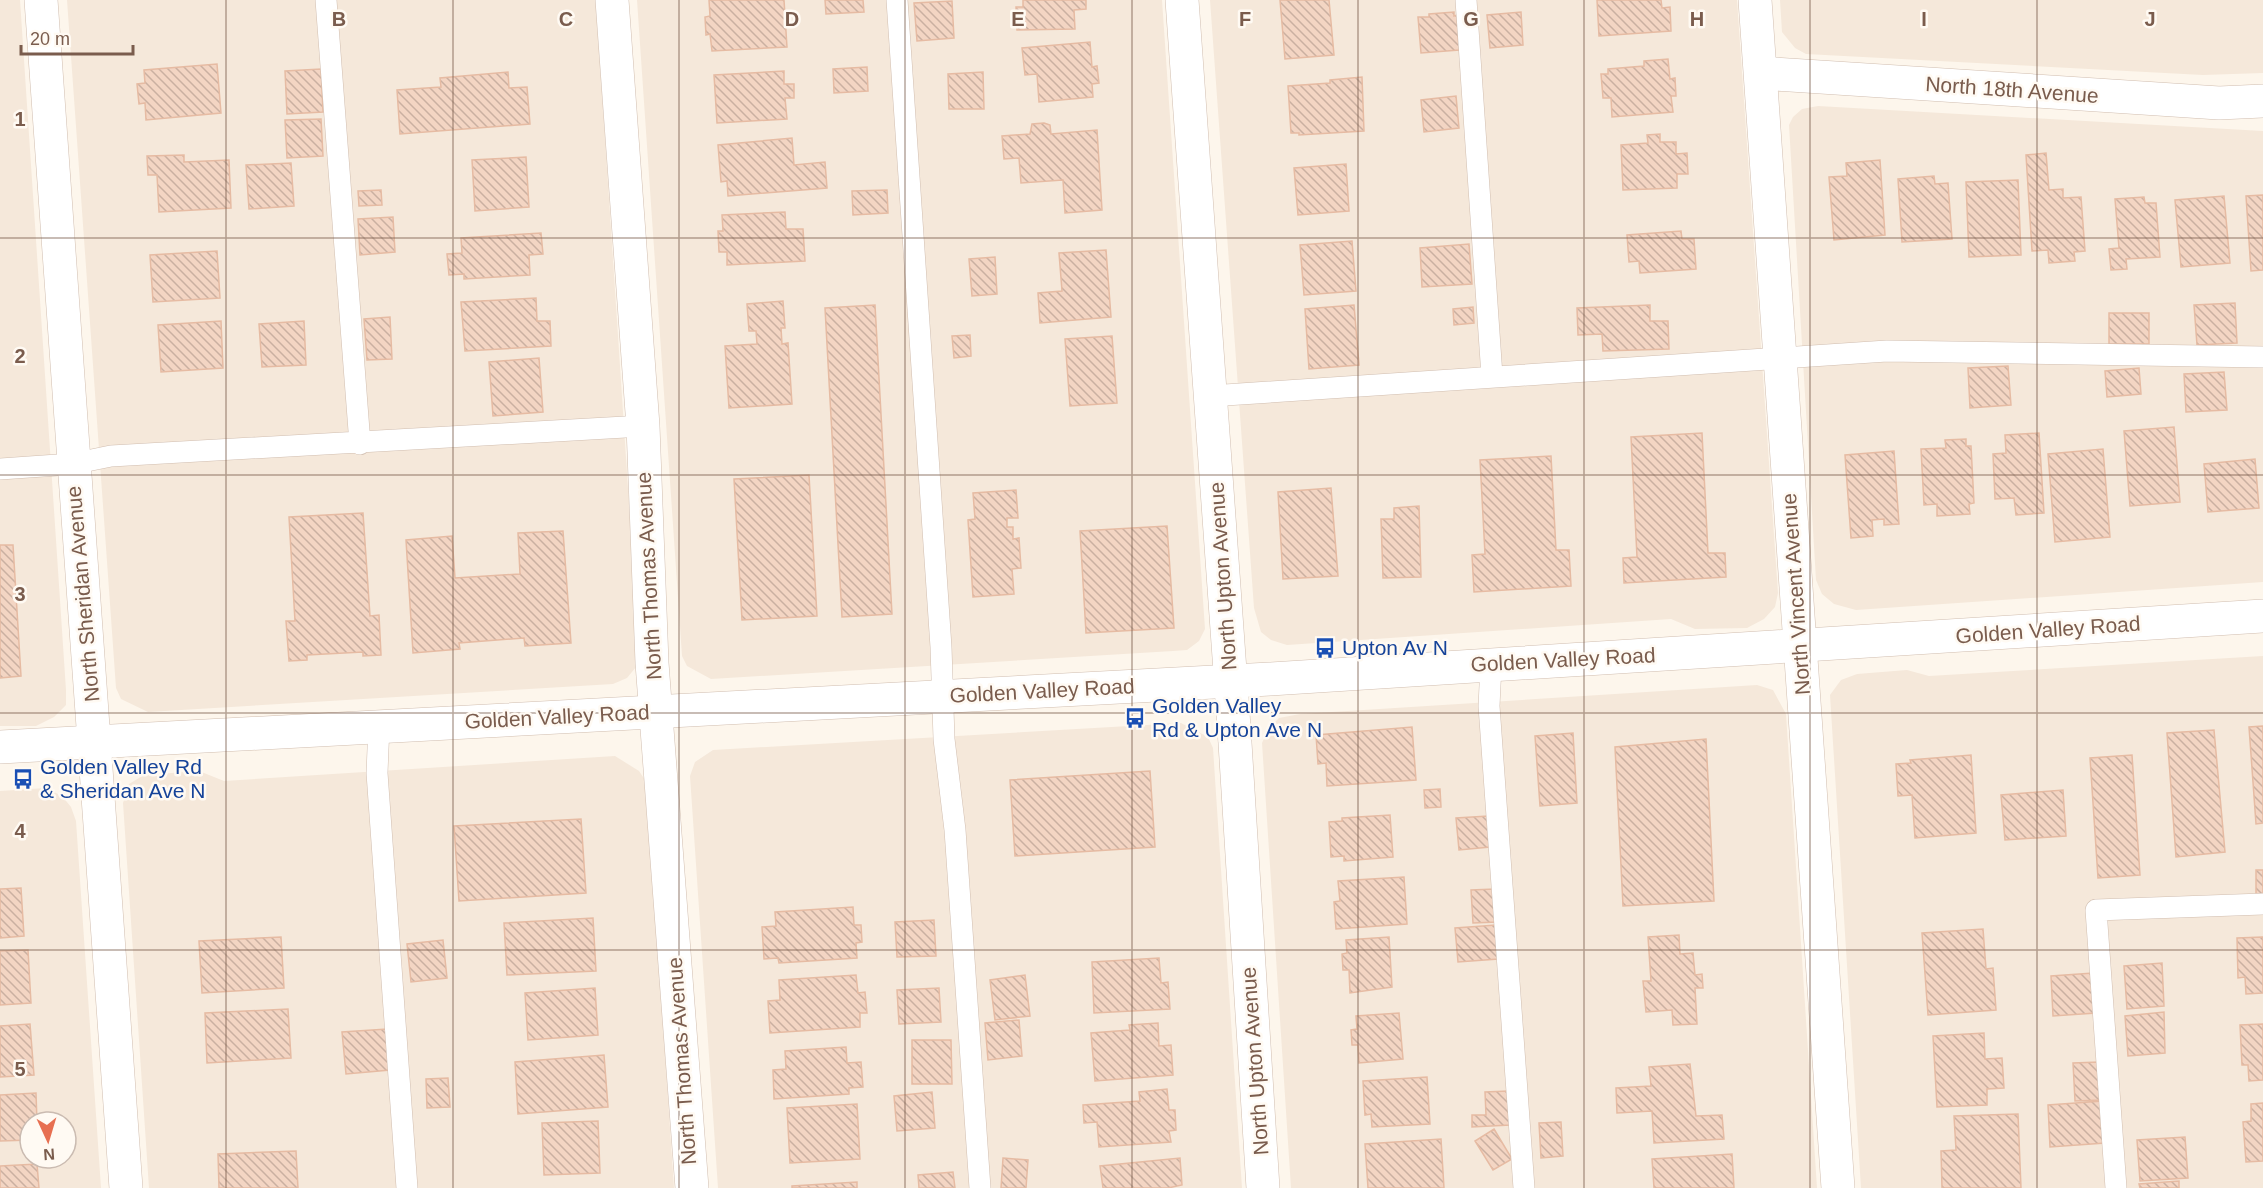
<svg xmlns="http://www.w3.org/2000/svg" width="2263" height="1188" font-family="Helvetica,sans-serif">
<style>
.residential{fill:#f5e8da;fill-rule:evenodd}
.building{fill:url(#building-back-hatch);stroke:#e6bba3;stroke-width:1.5}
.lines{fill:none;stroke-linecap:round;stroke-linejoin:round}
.service-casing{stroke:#d1beb0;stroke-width:22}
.minor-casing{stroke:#d1beb0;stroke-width:34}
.tertiary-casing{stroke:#d1beb0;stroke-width:34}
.service{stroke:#fff;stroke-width:21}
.minor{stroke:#fff;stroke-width:33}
.tertiary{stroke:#fff;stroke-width:33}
.grid{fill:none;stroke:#7a5c4d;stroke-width:1.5;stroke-opacity:0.55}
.labels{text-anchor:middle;stroke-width:5;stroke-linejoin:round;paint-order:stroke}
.street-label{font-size:21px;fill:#7a5c4d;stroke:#fffaf3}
.transit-label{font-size:21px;fill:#164399;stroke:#fffaf3;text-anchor:start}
.grid-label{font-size:20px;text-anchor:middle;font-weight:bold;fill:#7a5c4d;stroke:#fffaf3;stroke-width:5;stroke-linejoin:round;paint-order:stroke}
</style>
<defs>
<pattern id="building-back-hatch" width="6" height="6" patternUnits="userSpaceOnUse" patternTransform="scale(1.5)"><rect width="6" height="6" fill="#f3d5c3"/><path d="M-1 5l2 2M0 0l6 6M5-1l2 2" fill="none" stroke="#cab0a1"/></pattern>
</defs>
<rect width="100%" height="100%" fill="#fdf6ec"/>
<path class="residential" d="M0,0h20l46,690v15l-12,12 -18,9h-36z
M67,0h529l43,656 -3,11 -9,11 -14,6 -465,28 -27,-13 -5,-11z
M637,0h525l43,629 -6,12 -12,9 -14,1 -462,28 -24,-13 -5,-10z
M1210,0h527l41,593 -3,14 -11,12 -17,9 -52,1 -24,-10 -384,26 -16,-5 -10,-8 -7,-24z
M1780,0h483v73l-60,2 -397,-21 -11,-6 -13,-16z
M1818,106l445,25v451l-407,28 -22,-6 -12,-10 -6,-14 -27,-455 4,-8 9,-8z
M2263,656v532h-402l-31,-493 11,-15 16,-6 50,-4 22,6z
M1757,685l16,5 13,24 31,474h-526l-29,-445 7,-15 10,-10 21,-4z
M1181,723l27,14 5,11 29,440h-524l-28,-412 5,-14 18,-12z
M615,756l24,15 8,12 27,405h-525l-26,-385 6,-19 15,-9 55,-4 25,10z
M46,788l16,8 9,11 5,14 25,367h-101v-397zM30,1122h36v36h-36z"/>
<path class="building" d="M709,0h75l3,47 -75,4 -2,-17 -4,1 -1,-18 5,-1z
M825,0h38l1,12 -38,2z
M1023,0h63v9l-12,1 1,19 -58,1 -1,-23h7z
M1280,0h49l5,55 -49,4z
M1597,0h64l1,8 8,-1 1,24 -72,5z
M952,1l2,37 -37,3 -3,-38z
M1454,12v4l3,-1 2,35 -38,3 -3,-36h11v-3z
M1521,12l2,33 -33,3 -3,-33z
M1090,42l2,25 5,-1 2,17 -7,1 1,13 -54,5 -2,-28 -12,1 -3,-27z
M1668,59l2,20 5,-1 1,18h-5l2,16 -61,5 -1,-19h-8l-2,-24h7v-5l36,-3v-5z
M217,64l4,49 -75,7 -1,-17 -6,1 -2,-20 8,-1 -1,-13z
M867,67l1,24 -34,2 -1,-24z
M321,69l2,43 -36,2 -2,-43z
M784,71v13h10v14h-9l2,21 -70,4 -3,-48z
M508,72l1,16 18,-1 3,37 -130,10 -3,-44 44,-3 -1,-9z
M983,72l1,37h-35l-1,-35z
M1362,77l2,54 -65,4v-2h-8l-3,-47 42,-3v-3z
M1456,96l3,32 -35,4 -3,-32z
M321,119l2,37 -36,2 -2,-38z
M1044,123l6,2 1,9 46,-4 5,80 -37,3 -2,-33 -42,3 -2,-25 -15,1 -2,-23 28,-2 2,-10z
M1660,134v8h16v12l11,-1 1,21h-11v14l-54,2 -2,-45 27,-2 -1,-8z
M792,138l2,27 31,-3 2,26 -99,8 -1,-15 -6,1 -3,-37z
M2046,153l3,37 14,-1v9l18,-1 4,54 -11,1 1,9 -26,2 -1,-13 -16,1 -6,-96z
M184,155v7l45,-2 2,48 -72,4 -2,-37h-9l-1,-19z
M526,157l3,50 -54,4 -3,-51z
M1880,160l5,75 -51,5 -5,-63 18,-1 -1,-13z
M291,163l3,43 -45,3 -3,-44z
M1346,164l3,47 -51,4 -4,-47z
M1934,176l1,8 13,-1 4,56 -50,3 -4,-63z
M2018,180l3,75 -52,2 -3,-75z
M381,190l1,15 -23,1 -1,-15z
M887,190l1,23 -35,2 -1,-24z
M2263,195v75l-12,1 -5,-75z
M2224,196l6,67 -49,4 -6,-67z
M2144,197l1,6h11l4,54 -34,2 1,10 -16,1 -2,-21 10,-1 -4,-49z
M785,212l1,17h17l2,32 -78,4v-13h-8l-1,-21h5l-1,-16z
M393,217l2,35 -35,3 -2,-36z
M1681,231l1,8h12l2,30 -56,4 -1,-12 -10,1 -2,-27z
M541,233l2,21 -14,1 1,20 -66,4v-5l-15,1 -2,-21 15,-1 -1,-15z
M1352,241l4,50 -52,4 -4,-50z
M1469,244l3,40 -50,3 -2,-39z
M1106,250l5,67 -71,6 -2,-30 24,-2 -3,-38z
M217,251l3,47 -67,4 -3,-47z
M995,257l2,37 -25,2 -3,-37z
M536,298l1,23h13l1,25 -86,5 -4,-49z
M783,301l2,27h-4l1,16 6,-1 4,61 -63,4 -4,-62 32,-2 -1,-13h-7l-2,-27z
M2235,303l2,40 -40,2 -3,-40z
M875,305l17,309 -50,3 -17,-309z
M1354,305l5,60 -50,4 -4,-60z
M1650,305v16h18l1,28 -66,2 -1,-17 -24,1 -1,-27z
M1473,307l1,16 -20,2 -1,-16z
M2109,313h40v31h-40z
M390,317l2,42 -25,1 -3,-41z
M221,321l2,47 -62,4 -3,-47z
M304,321l2,44 -44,2 -3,-43z
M970,335l1,21 -17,2 -2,-22z
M1112,336l5,67 -47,3 -5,-67z
M539,358l4,54 -50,4 -4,-54z
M2008,366l3,39 -41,3 -2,-40z
M2139,368l2,26 -34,3 -2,-26z
M2224,372l3,38 -41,2 -2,-38z
M2174,427l6,75 -50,4 -6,-75z
M1702,433l6,120h17l1,24 -102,6 -1,-25 14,-1 -6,-120z
M2039,433l5,80 -28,2 -2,-17 -19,1 -2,-45 13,-1 -1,-18z
M1966,439v7h5l3,57 -5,1 1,10 -33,2v-12l-13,1 -3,-56 25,-1 -1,-8z
M2103,449l7,88 -55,5 -7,-88z
M1894,451l5,73 -15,1v-6l-12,1 1,16 -22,2 -6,-83z
M1551,456l5,94h13l2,36 -97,6 -2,-37 13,-1 -5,-94z
M2255,459l4,49 -51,4 -4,-48z
M809,475l8,141 -75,4 -8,-141z
M1331,488l7,88 -55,3 -5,-87z
M1016,490l2,28h-11v9h6v12l6,-1 2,30 -9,1 2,25 -41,3 -5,-77 7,-1 -2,-26z
M1419,506l2,71 -38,1 -2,-59h13v-11z
M363,513l7,103 9,-1 2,40 -18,1v-4l-56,3v5l-18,1 -3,-40h9l-6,-104z
M1167,526l7,102 -88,5 -6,-102z
M563,531l8,112 -46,3 -1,-8 -65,5 1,6 -47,4 -7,-113 46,-4 3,42 65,-4 -2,-41z
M0,545h13l8,131 -21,2z
M2263,726v97l-7,1 -7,-97z
M1412,727l4,53 -89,6 -1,-23 -8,1 -2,-29z
M2214,730l11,122 -49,5 -9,-124z
M1573,733l4,70 -37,3 -5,-70z
M1706,739l8,162 -91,5 -8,-159z
M1971,755l5,78 -61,5 -3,-43 -14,1 -2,-32 15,-1 -1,-3z
M2132,755l8,120 -42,3 -8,-120z
M1150,771l5,76 -140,9 -5,-76z
M1440,789l1,18 -16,1 -1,-18z
M2063,790l3,46 -61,4 -4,-45z
M1390,815l3,42 -49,4v-5l-13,1 -2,-35 13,-1v-3z
M1488,816l2,31 -31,3 -3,-32z
M581,819l5,74 -127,8 -5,-75z
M2256,870h7v24h-7z
M1404,877l3,47 -71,5 -2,-27 6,-1 -2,-20z
M21,888l3,48 -24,2v-49z
M1495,889l2,33 -24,1 -2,-33z
M853,907l1,18h7l1,17 -6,1 1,15 -78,5 -1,-5 -14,1 -2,-32 14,-1 -1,-14z
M593,918l3,53 -89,4 -3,-52z
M934,920l2,36 -39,1 -2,-35z
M1496,925l2,34 -40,3 -3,-34z
M1983,929l3,40 7,-1 3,42 -68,5 -6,-82z
M1679,935l1,19 13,-1 2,22 7,-1 1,14h-8l2,36 -24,1 -1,-15 -26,2 -3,-31h8l-3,-44z
M281,937l3,51 -82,5 -3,-52z
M1389,937l3,50 -42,6 -1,-23h-6l-1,-16 5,-1 -1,-13z
M2263,937v56l-17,1 -1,-17 -7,1 -1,-40z
M443,940l4,38 -36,4 -4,-38z
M28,950l3,53 -31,2v-54z
M1159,958l2,25 7,-1 2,27 -76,4 -2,-51z
M2162,963l2,43 -37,3 -3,-43z
M2093,973l3,40 -43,3 -2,-40z
M856,975l2,18 7,-1 2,21h-7v14l-90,6 -2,-32 12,-1 -1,-20z
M1025,975l5,41 -35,4 -5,-40z
M595,988l3,47 -70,5 -3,-47z
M939,988l2,34 -42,2 -2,-34z
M288,1009l3,49 -84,5 -2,-50z
M2164,1012l1,41 -37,3 -3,-40z
M1399,1013l4,46 -44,4 -1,-18h-6l-1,-15 6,-1 -1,-13z
M1019,1020l3,36 -34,4 -3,-37z
M1158,1023l1,23 12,-1 2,30 -78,6 -4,-48 39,-3 -1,-5z
M30,1024l4,51 -34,2v-51z
M2263,1024v56l-14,1 -1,-16h-6l-2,-40z
M387,1029l3,41 -44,4 -4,-42z
M1984,1033l1,26 17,-1 2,30 -17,1v16l-50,2 -4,-71z
M912,1040h39l1,44h-40z
M846,1047l1,16 14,-1 2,25 -14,1v6l-75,5 -1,-29 13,-1 -1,-18z
M604,1055l4,52 -90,7 -3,-52z
M2099,1062l3,38 -27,1 -2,-38z
M1690,1064l6,52 26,-1 2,24 -70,4 -2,-32 -35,2 -1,-25 35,-2 -2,-19z
M1427,1077l3,47 -58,3 -1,-13 -6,1 -2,-34z
M448,1078l2,29 -23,1 -1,-29z
M1167,1089l2,21h6l1,20 -7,1 2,11 -72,5 -2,-25 -13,1 -1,-18 57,-4 -1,-9z
M1508,1091l2,34 -38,2v-12h14l-1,-23z
M932,1092l3,36 -38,3 -3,-35z
M36,1093l1,29h-7v18l-30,1v-46z
M2103,1101l2,42 -55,4 -2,-42z
M2263,1103v58l-17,1 -3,-40 8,-1v-17z
M857,1104l3,55 -70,4 -3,-55z
M2018,1114l3,74h-79l-1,-37 15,-1 -2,-34z
M598,1121l2,52 -56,2 -2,-52z
M1561,1122l2,34 -22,2 -2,-35z
M1494,1129l18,30 -19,11 -18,-29z
M2185,1137l3,41 -48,3 -3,-41z
M1441,1139l3,49h-76l-3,-44z
M296,1151l2,37h-79l-1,-34z
M1732,1154l2,34h-80l-2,-29z
M1003,1158l25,2 -2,28h-25z
M1180,1158l2,27 -14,3h-65l-3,-22z
M37,1164l2,24h-39v-22z
M953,1172l2,16h-36l-1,-13z
M2179,1181v7h-39l-1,-4z
M857,1182v6h-65v-2z"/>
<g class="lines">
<g class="service-casing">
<path id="service" d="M326,0l34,444
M897,0l44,647 3,92 11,91 25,358
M1466,0l26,376
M1210,396l677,-45 376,6
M0,469l72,-5 39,-8 532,-30
M1491,665l-2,41 35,482
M379,725l-2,48 30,415
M2116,1188l-20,-278 167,-6"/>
</g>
<g class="minor-casing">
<path id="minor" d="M41,0l85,1188
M612,0l31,426 9,237 40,525
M1182,0l52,727 29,461
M1755,0l83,1188
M1760,73l459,30 44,-2"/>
</g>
<g class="tertiary-casing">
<path id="tertiary" d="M0,747l1270,-68 993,-63"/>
</g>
<use href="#service" class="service"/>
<use href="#minor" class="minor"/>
<use href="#tertiary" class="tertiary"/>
</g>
<path class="grid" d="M226,0v1188M453,0v1188M679,0v1188M905,0v1188M1132,0v1188M1358,0v1188M1584,0v1188M1810,0v1188M2037,0v1188M0,238h2263M0,475h2263M0,713h2263M0,950h2263"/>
<defs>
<g id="bus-bare" transform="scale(1.62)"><path d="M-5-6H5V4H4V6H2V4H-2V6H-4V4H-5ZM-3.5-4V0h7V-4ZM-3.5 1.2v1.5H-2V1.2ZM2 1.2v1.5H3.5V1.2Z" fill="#1a4fb4" stroke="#fffaf3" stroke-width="2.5" paint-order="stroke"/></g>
</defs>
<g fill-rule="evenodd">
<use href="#bus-bare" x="1325" y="648"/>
<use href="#bus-bare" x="1135" y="718"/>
<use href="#bus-bare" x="23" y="779"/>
</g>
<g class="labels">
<g class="street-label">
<text transform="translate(2012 90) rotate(4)" y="7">North 18th Avenue</text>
<text transform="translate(649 576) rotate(-93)" y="7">North Thomas Avenue</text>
<text transform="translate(1223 576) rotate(-94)" y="7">North Upton Avenue</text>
<text transform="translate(83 594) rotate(-95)" y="7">North Sheridan Avenue</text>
<text transform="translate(1796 594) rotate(-94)" y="7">North Vincent Avenue</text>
<text transform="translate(2048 630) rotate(-4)" y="7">Golden Valley Road</text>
<text transform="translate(1563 660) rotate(-3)" y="7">Golden Valley Road</text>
<text transform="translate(1042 691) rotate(-3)" y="7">Golden Valley Road</text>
<text transform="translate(557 717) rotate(-3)" y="7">Golden Valley Road</text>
<text transform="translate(682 1061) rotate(-94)" y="7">North Thomas Avenue</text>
<text transform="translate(1255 1061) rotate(-94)" y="7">North Upton Avenue</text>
</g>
<g class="transit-label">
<text x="1342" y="655">Upton Av N</text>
<text x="1152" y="713">Golden Valley<tspan x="1152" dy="24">Rd &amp; Upton Ave N</tspan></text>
<text x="40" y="774">Golden Valley Rd<tspan x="40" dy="24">&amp; Sheridan Ave N</tspan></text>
</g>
</g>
<g class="grid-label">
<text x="339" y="26">B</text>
<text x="566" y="26">C</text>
<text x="792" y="26">D</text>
<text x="1018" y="26">E</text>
<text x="1245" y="26">F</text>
<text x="1471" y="26">G</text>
<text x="1697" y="26">H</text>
<text x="1924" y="26">I</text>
<text x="2150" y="26">J</text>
<text x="20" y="126">1</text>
<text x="20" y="363">2</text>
<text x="20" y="601">3</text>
<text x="20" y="838">4</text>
<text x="20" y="1076">5</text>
</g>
<g transform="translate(48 1140) rotate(176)"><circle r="28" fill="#fffaf3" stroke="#cabbb1" stroke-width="1.5"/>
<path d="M0-4.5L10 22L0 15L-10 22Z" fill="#e76f51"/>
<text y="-9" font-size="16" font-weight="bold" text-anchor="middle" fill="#7a5c4d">N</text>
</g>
<path d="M21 45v9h112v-9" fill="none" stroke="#7a5c4d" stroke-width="3"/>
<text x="30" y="45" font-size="18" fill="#7a5c4d" stroke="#fffaf3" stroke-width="4.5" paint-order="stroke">20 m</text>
</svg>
